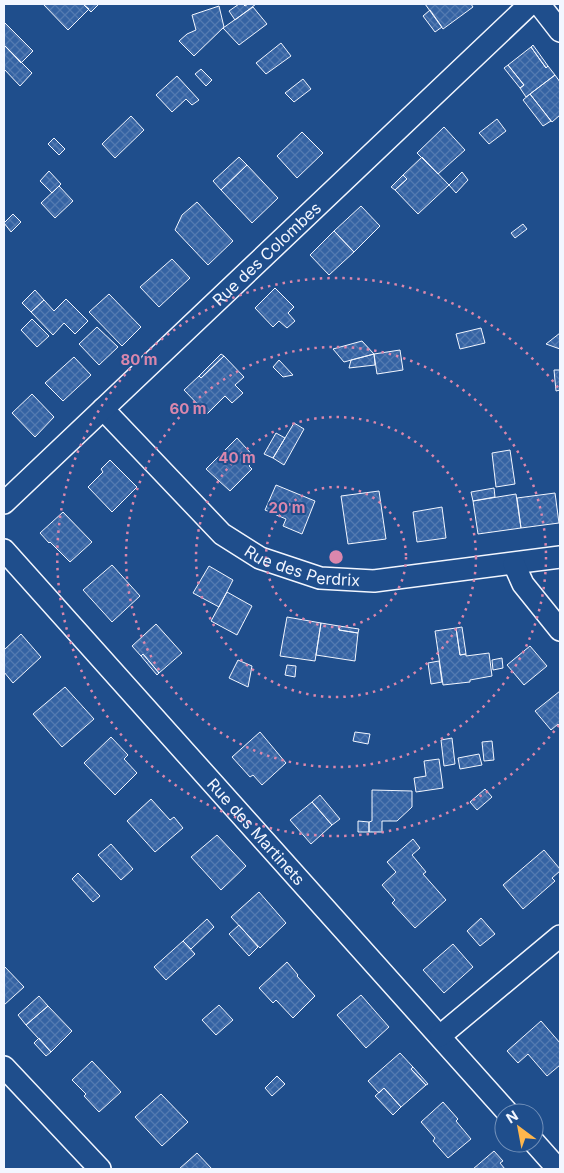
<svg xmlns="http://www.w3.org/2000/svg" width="564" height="1173" font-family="Inter,sans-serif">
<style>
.building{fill:url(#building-cross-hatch);stroke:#f2f6ff}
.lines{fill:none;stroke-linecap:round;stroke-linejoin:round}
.minor-casing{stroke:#f2f6ff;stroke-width:24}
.minor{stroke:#1f4e8c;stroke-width:21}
.ring{fill:none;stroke:#da87ad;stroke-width:2.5;stroke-dasharray:2.5 5}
.labels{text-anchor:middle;stroke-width:4;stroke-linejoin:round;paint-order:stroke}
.street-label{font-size:16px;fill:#f2f6ff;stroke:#1f4e8c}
.centre{fill:#da87ad;stroke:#1f4e8c;stroke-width:2.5}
.ring-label{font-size:15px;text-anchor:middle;font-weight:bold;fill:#da87ad;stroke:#1f4e8c;stroke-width:4;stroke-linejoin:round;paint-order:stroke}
</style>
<defs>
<pattern id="building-cross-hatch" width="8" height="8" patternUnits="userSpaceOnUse" patternTransform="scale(1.25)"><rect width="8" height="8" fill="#3563a3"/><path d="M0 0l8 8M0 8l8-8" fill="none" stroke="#537ab1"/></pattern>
</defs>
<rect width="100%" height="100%" fill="#1f4e8c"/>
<path class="building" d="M43,4h40l6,5 -21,21z
M83,4h16l-8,8z
M239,4h4l2,2 3,-2h8l-21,16 -6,-9z
M425,4h46l2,3 -30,22z
M219,6l5,21 -30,29 -15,-15 8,-7 9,-4 -4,-15z
M253,7l14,17 -28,21 -16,-17z
M430,10l12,17 -7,5 -12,-16z
M5,23l28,28 -12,12 -17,-18v-20z
M281,43l10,13 -25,18 -10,-11z
M4,45l28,28 -12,13 -16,-17z
M533,45l15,21 -2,2 -15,-21z
M531,47l15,21 2,-2 7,9 -29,22 -6,-9 4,-3 -16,-20z
M508,65l16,20 -4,3 -16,-20z
M201,69l11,11 -6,6 -11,-12z
M555,75l5,7v33l-8,7 -22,-28z
M177,76l22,24 -7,5 -6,-6 -14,13 -16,-17z
M303,79l8,10 -17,13 -9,-9z
M530,94l21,27 -8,5 -20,-26z
M131,116l13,14 -29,28 -13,-14z
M497,119l9,12 -17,13 -10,-11z
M444,127l21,23 -27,24 -21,-21z
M302,132l21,21 -26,25 -20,-22z
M54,138l11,11 -6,6 -11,-11z
M239,157l8,8 -26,25 -8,-9z
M422,157l27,28 -31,29 -23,-24 12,-11 -4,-4z
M247,165l31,33 -26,25 -31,-33z
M49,171l12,13 -9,9 -12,-12z
M462,172l6,8 -12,13 -7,-8z
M403,175l4,4 -12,11 -4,-3z
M59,186l14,15 -18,17 -14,-15z
M197,202l36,39 -25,24 -33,-35 7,-15z
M361,206l19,20 -26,26 -20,-21z
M13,214l8,8 -10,10 -7,-9z
M523,224l4,5 -12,9 -4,-5z
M334,231l20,21 -25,23 -19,-20z
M172,259l18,19 -31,29 -19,-20z
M275,288l19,19 -6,6 7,8 -8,7 -8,-7 -6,6 -18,-19z
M35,290l9,10 -13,12 -9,-9z
M109,294l32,33 -19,19 -33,-34z
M66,299l22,22 -13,13 -11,-11 -11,12 -22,-23 13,-12 10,11z
M32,319l17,17 -12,11 -16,-17z
M97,327l21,20 -19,18 -20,-21z
M481,328l4,15 -25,6 -4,-15z
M560,333v16l-14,-5z
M362,341l12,13 -30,8 -11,-13z
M400,350l3,20 -26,4 -3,-20z
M221,354l3,2 -23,22 -2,-2z
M374,354l1,11 -26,3 2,-8z
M224,356l20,21 -9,8 8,8 -11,10 -7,-7 -18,18 -23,-24 15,-14 2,2z
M74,357l17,18 -28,26 -18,-18z
M279,360l14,15 -10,2 -10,-10z
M554,370h6v20l-4,1z
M32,394l22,23 -19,20 -23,-24z
M294,423l10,6 -20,36 -11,-7z
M276,433l9,5 -12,20 -9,-4z
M237,438l19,21 -7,7 3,3 -22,22 -24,-22z
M510,450l5,34 -19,3 -4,-34z
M110,460l27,27 -25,25 -24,-25 15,-15 -2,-3z
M276,485l39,16 -13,33 -19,-8 3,-7 -21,-9z
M494,488l1,9 -22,4 -2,-9z
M379,491l7,48 -38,5 -7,-48z
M555,493l4,30 -38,5 -4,-30z
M516,494l5,34 -43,6 -5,-33z
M442,507l4,31 -29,4 -4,-30z
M63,512l29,30 -22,20 -20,-20 -1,1 -9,-10z
M112,565l28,31 -28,26 -29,-32z
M209,566l24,14 -14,27 -26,-14z
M227,592l25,14 -15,29 -26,-14z
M287,617l34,6 -6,38 -35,-5z
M321,623l18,3v4l19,3 -3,28 -39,-6z
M156,624l26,29 -23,20 -16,-19 -2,2 -9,-10z
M339,626l20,3 -1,4 -19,-3z
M462,627l4,27 -6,1 -4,-27z
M456,628l4,27 6,-1v2l23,-3 3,23 -22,4v2l-27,3 -8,-54z
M21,634l20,23 -28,26 -9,-11v-22z
M530,646l17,20 -23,19 -17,-20z
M143,654l16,19 -2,2 -16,-19z
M502,658l1,10 -10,2 -1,-10z
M238,660l14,6 -4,21 -19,-9z
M439,661l3,21 -11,2 -3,-21z
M287,665l9,1 -1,11 -10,-2z
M65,687l29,32 -32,28 -29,-33z
M560,691v35l-2,-2 -7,6 -16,-19z
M260,732l26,31 -24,22 -9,-10 -3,2 -18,-20z
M355,732l15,2 -2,10 -15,-3z
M111,737l17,18 -4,4 13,14 -22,22 -31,-32z
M452,738l3,26 -11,2 -3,-26z
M492,741l2,19 -10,1 -2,-19z
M479,754l3,11 -22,4 -2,-11z
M439,759l4,29 -27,4 -2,-14 12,-2 -2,-15z
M485,789l7,8 -15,13 -7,-8z
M372,790l40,1v16l-15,14h-15v11h-13v-10l3,-1z
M320,795l20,24 -8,6 -20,-23z
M151,799l19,21 4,-3 9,11 -28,24 -28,-31z
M312,802l20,23 -21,19 -21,-24z
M358,821l11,1v10h-11z
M217,835l29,31 -25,24 -30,-33z
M413,839l7,9 -8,7 14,17 -3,2 23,26 -31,28 -23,-25 3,-3 -13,-15 14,-13 -9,-10z
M111,844l22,25 -12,11 -23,-25z
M544,850l16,19v2l-8,7 3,3 -32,28 -20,-24z
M78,873l22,23 -7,6 -21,-23z
M259,892l27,31 -26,25 -29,-31z
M481,918l14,16 -15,12 -13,-15z
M207,919l7,8 -23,22 -8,-8z
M239,925l19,22 -9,9 -20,-22z
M183,941l12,13 -29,26 -12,-13z
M453,944l20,23 -29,26 -21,-23z
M287,962l11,13 -1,1 18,20 -22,22 -17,-18 -3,3 -14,-15z
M4,966l20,21 -20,18z
M361,995l28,32 -23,21 -29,-33z
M39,996l9,10 -22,19 -8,-10z
M219,1005l14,15 -17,15 -14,-15z
M48,1006l24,25 -21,21 -25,-27z
M541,1021l19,22v22l-13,11 -19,-22 -10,9 -11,-12z
M39,1038l12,14 -5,4 -12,-13z
M400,1053l13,14 -2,2 15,16 -25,22 -17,-19 -5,5 -11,-12z
M92,1061l29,31 -22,20 -15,-16 2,-2 -14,-14z
M413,1067l15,17 -2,1 -15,-16z
M277,1076l8,8 -13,12 -7,-8z
M384,1088l17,19 -8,8 -18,-19z
M161,1094l27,28 -26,24 -27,-29z
M443,1102l15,17 -2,2 15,18 -23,19 -15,-17 2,-3 -14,-16z
M494,1151l9,10 -3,2 5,6h-32z
M197,1153l15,16h-33z"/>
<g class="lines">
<g class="minor-casing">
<g id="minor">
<path d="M539,4l21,27"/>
<path id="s1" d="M103,409l119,125 38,24 60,20 54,3 186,-24"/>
<path id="s2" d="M4,503l526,-499"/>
<path id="s3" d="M4,550l504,563"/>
<path d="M514,564l9,20 37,46"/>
<path d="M440,1036l120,-100"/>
<path d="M4,1067l96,102"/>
<path d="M534,1142l24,27"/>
</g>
</g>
<use href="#minor" class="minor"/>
</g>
<g class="ring">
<circle cx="336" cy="557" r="70"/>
<circle cx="336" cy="557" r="140"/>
<circle cx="336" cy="557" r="210"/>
<path d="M559 725A279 279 0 1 1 559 389"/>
</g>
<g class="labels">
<g class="street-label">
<text dy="6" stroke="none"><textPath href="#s2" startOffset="362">Rue des Colombes</textPath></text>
<text dy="6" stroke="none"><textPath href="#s1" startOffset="261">Rue des Perdrix</textPath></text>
<text dy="6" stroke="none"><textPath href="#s3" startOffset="378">Rue des Martinets</textPath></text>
</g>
</g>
<circle cx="336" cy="557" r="8" class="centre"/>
<g class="ring-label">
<text x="139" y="365">80 m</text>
<text x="188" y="414">60 m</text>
<text x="237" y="463">40 m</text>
<text x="287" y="513">20 m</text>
</g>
<rect width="564" height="1173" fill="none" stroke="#f2f6ff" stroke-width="10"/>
<g transform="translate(519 1128) rotate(328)"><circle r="24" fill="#1f4e8c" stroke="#7391ba"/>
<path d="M0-4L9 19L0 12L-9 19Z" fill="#ffb74d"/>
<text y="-8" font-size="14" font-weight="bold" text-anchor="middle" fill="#f2f6ff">N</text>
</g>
</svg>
